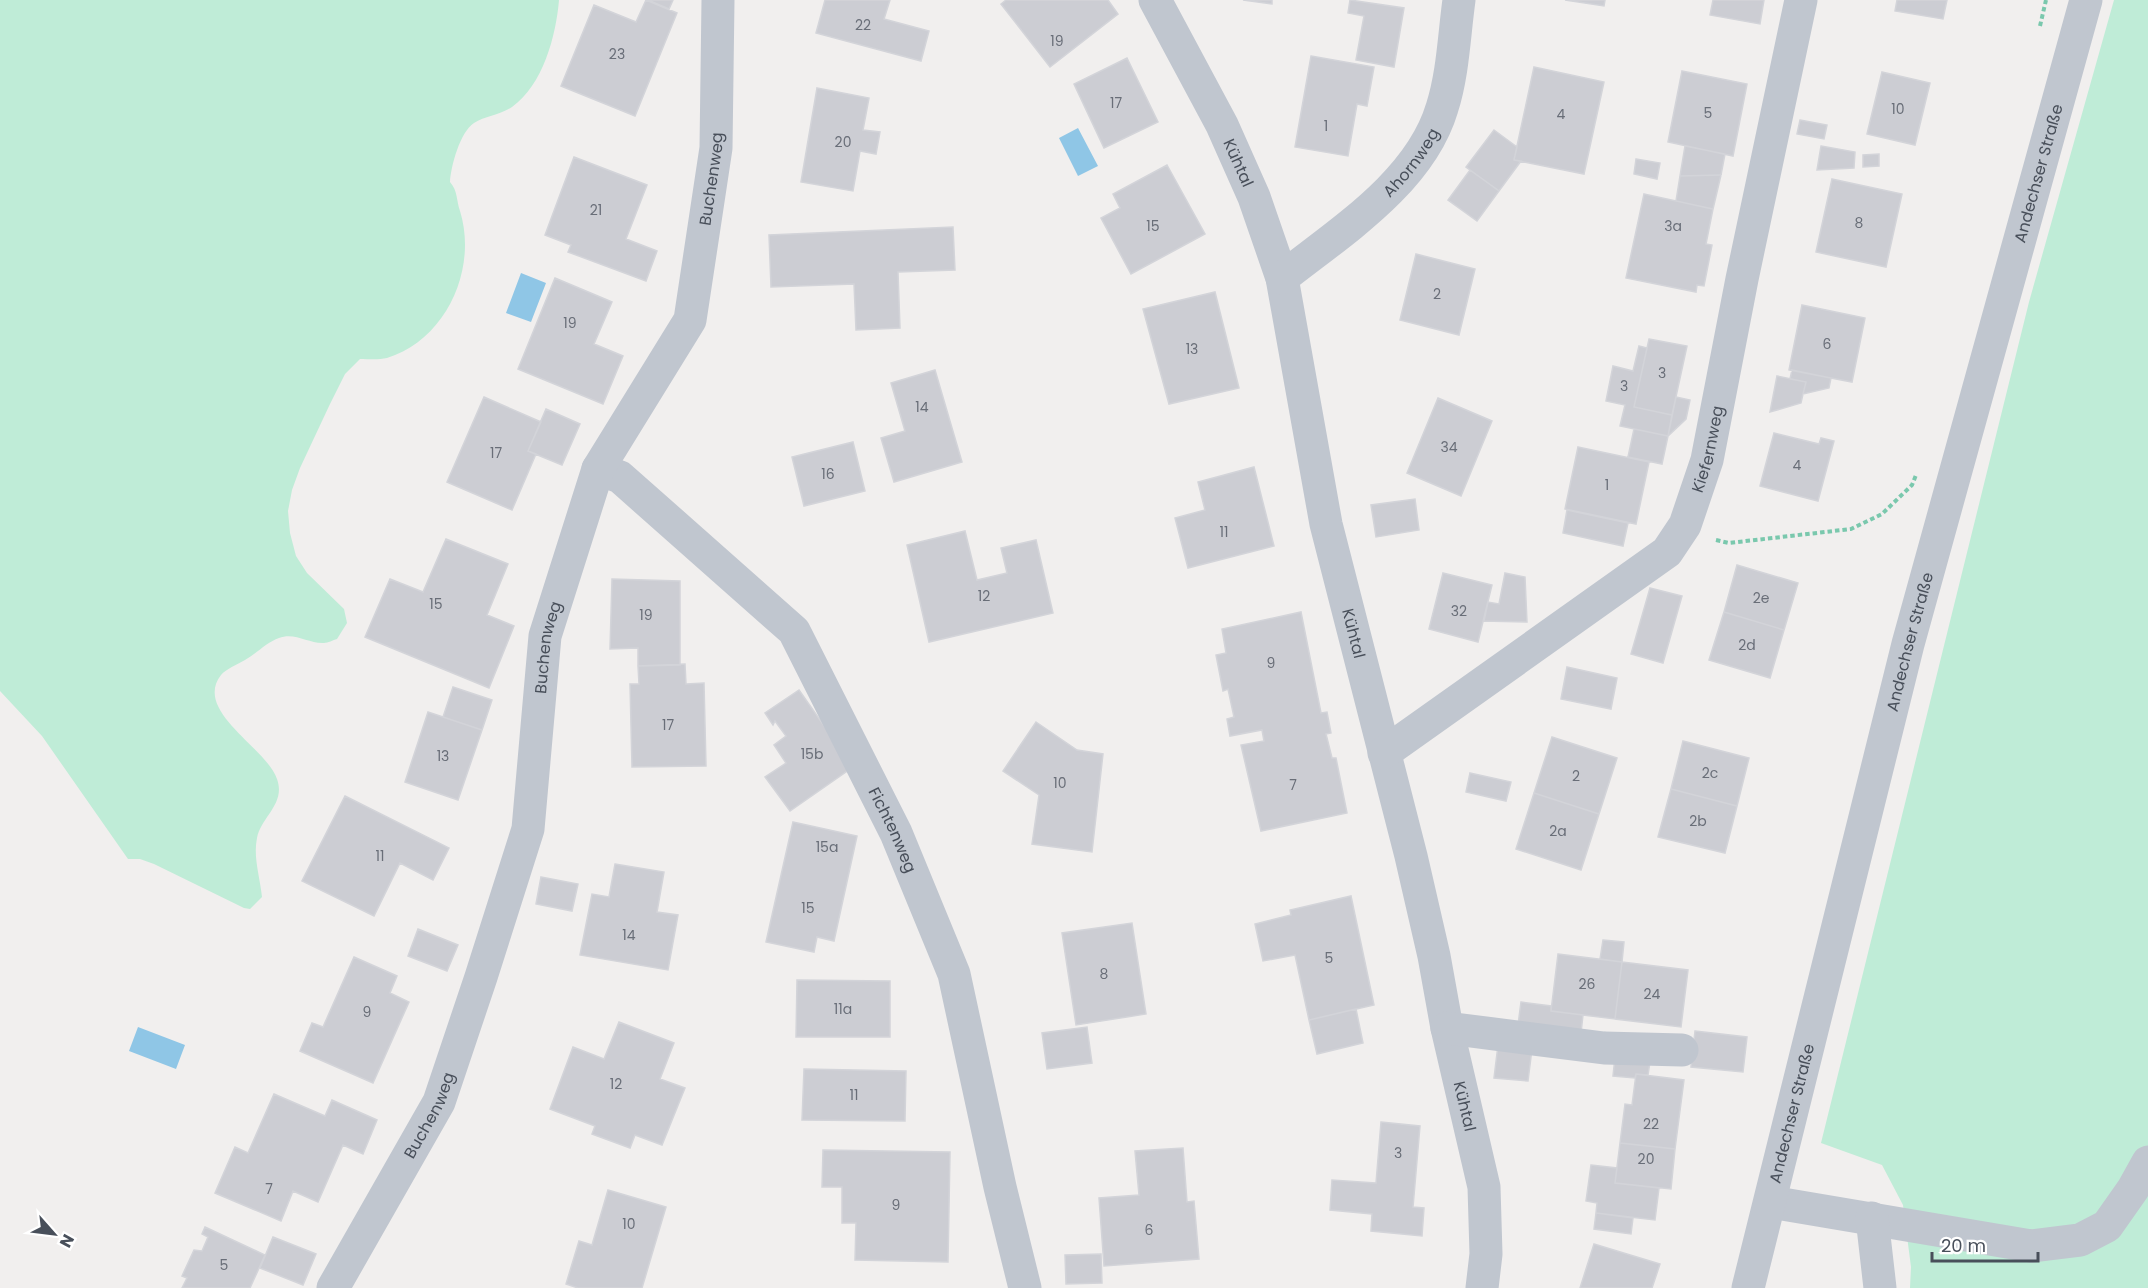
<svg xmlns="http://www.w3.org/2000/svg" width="2148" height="1288" font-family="Poppins,sans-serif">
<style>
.green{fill:#bfecd7}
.water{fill:#8fc6e6}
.building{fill:#cccdd3;stroke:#d3d4d9;stroke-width:1.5}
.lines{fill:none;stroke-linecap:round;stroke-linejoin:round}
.path{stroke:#7ac8ad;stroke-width:4;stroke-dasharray:4.5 3;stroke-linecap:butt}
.minor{stroke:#c0c6cf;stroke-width:33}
.labels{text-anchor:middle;stroke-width:5;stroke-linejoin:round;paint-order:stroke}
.number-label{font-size:14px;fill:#696e78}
.street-label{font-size:16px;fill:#484f5a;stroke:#fff}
</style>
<rect width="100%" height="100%" fill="#f1efee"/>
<path class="green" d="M0,0h559c-3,36 -16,85 -47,107 -12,8 -27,9 -38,16 -14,9 -23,43 -24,59 8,9 6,18 10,29 18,58 -14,129 -73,147 -8,2 -19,1 -27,1l-15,15 -15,30 -30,64 -8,22 -4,21 2,22 6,23 11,17 37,36 3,14 -10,16c-4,1 -9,4 -13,4 -15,1 -29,-11 -45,-5 -12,4 -23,16 -34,22 -7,4 -19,9 -24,15 -28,36 45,72 56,104 9,25 -16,38 -20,59 -4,19 3,39 5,59l-12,12 -6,-1 -90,-44 -14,-5h-12l-86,-123 -42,-45z
M2114,0h34v1288h-238l1,-21 -8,-62 -21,-40 -61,-22 208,-841z"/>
<path class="water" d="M1078,128l20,38 -20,10 -19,-38z
M521,273l25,10 -15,39 -25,-9z
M138,1027l47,18 -9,24 -47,-18z"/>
<path class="building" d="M646,0l31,13 -42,103 -74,-30 33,-81 42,17z
M648,0h25l-4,9z
M825,0h65l-6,19 45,12 -8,30 -105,-28z
M1006,0h102l10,14 -68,53 -49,-63z
M1243,0h29v4z
M1350,0l54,8 -10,59 -38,-7 8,-44 -16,-3z
M1565,0h40l-1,6z
M1713,0h51l-4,24 -50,-9z
M1897,0h50l-4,19 -48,-8z
M1311,56l63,11 -7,39 -10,-2 -9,52 -53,-9z
M1127,58l31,64 -54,26 -30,-64z
M1534,67l70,15 -20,92 -70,-14z
M1682,71l65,13 -14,72 -65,-14z
M1882,72l48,11 -15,62 -48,-11z
M817,88l52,10 -6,32 17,2 -4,22 -16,-3 -7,40 -52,-9z
M1800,120l27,5 -3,14 -27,-5z
M1494,130l23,17 -3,13 7,1 -22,30 -33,-24z
M1685,146l40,8 -4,21 -41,1z
M1821,146l34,6 -1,16 -37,2z
M1879,154v12l-16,1v-12z
M574,157l73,28 -21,54 31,12 -11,30 -78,-29 3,-7 -26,-10z
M1636,159l24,4 -3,16 -23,-5z
M1167,165l38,69 -74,40 -30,-56 19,-10 -7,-14z
M1470,170l29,21 -22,30 -29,-21z
M1721,175l-8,34 -37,-8 4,-25z
M1832,179l70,15 -16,73 -70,-15z
M1644,194l69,15 -7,35 6,1 -8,41 -7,-1 -1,7 -70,-14z
M953,227l2,43 -57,2 2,56 -44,2 -2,-46 -83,3 -2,-52z
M1416,254l59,15 -16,66 -59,-15z
M555,278l57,24 -18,42 29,12 -20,48 -85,-35z
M1215,292l24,96 -70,16 -26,-95z
M1802,305l63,13 -13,64 -63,-12z
M1649,339l38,7 -15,69 -38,-8z
M1639,346l8,2 -13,59 38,8 -4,21 -48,-10 5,-21 -19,-4 7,-35 20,5z
M935,370l27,92 -68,20 -13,-44 24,-7 -14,-48z
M1792,370l39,8 -2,10 -26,6 3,-12 -16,-3z
M1777,376l29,6 -3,12 -2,9 -31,9z
M484,397l57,25 -13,29 8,3 -24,56 -65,-28z
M1676,397l14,3 -4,19 -18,17z
M1438,398l54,23 -31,75 -54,-23z
M546,409l34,15 -18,41 -34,-14z
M1634,429l34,7 -6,28 -34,-7z
M1774,433l45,11 2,-6 13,3 -16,60 -58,-15z
M853,442l12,49 -61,15 -12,-49z
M1578,447l71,15 -13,62 -71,-15z
M1254,467l20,79 -86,22 -13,-50 30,-8 -7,-28z
M1415,499l4,31 -43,7 -5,-32z
M1567,510l61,13 -5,23 -60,-13z
M965,531l12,49 30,-7 -6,-25 35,-8 17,73 -124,29 -22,-97z
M446,539l62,25 -21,51 27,11 -25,62 -124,-51 25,-58 33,13z
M1737,565l61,18 -14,47 -60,-18z
M1443,573l49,12 -14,57 -49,-13z
M1505,573l20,4 2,45 -43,-1 4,-19 11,2z
M612,579l68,2v84l-42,1v-18l-28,1z
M1650,588l32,8 -19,67 -32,-9z
M1301,612l20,101 6,-1 4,21 -5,1 6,24h4l11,55 -86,18 -20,-86 23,-4 -2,-11 -32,6 -3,-17 7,-2 -6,-28 -5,2 -7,-36 10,-2 -4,-24z
M1724,612l60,18 -14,48 -61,-18z
M685,664l1,20 18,-1 2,83 -74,1 -2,-83h9l-1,-18z
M1567,667l50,11 -6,31 -50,-10z
M453,687l39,13 -10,30 -39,-13z
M799,690l54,77 -63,44 -25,-34 21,-14 -12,-18 12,-9 -11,-15 -2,4 -8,-12z
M428,712l54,18 -24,70 -53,-18z
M1036,722l41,28 26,4 -11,98 -60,-8 7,-49 -36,-24z
M1552,737l65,21 -18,56 -65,-21z
M1683,741l66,17 -12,48 -66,-17z
M1470,773l41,9 -5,19 -40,-9z
M1671,789l66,17 -12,47 -67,-16z
M1534,793l65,21 -18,56 -65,-21z
M345,796l104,52 -16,32 -33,-17 -26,53 -72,-35z
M793,822l64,14 -23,105 -17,-4 -3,15 -48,-10z
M615,864l49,8 -7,40 21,3 -10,55 -88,-15 12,-61 17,3z
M541,877l37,7 -6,27 -36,-7z
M1351,896l23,109 -65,15 -14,-65 -32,6 -8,-37 36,-9 -1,-5z
M1132,923l14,91 -70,11 -14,-92z
M418,929l40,16 -11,26 -39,-15z
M1603,940l21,2 -2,20 -22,-3z
M1558,954l64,8 -7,57 -64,-8z
M354,957l43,19 -7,17 19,9 -36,81 -73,-32 12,-28 11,4z
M1622,962l66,8 -7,57 -66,-8z
M797,980l93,1v56h-94z
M1521,1002l30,4v5l32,4 -2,18 -63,-8z
M1356,1009l7,34 -46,11 -8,-34z
M619,1022l55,21 -14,36 25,9 -23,57 -27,-10 -5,13 -38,-14 3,-8 -45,-17 23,-62 31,12z
M1087,1027l5,36 -45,6 -5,-36z
M1695,1031l52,6 -4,35 -52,-5z
M1498,1045l34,4 -4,32 -34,-3z
M1615,1057l35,5 -2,13 -12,-1 -1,4 -22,-2z
M804,1069l102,2 -1,50 -103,-1z
M1636,1074l48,6 -9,69 -55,-6 5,-39 7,1z
M274,1094l51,22 7,-16 45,20 -14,34 -20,-9 -25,57 -25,-11 -12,30 -66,-28 20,-46 13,6z
M1381,1122l39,4 -7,81 11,1 -2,28 -51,-5 1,-17 -42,-4 2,-30 44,3z
M1620,1143l55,6 -4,40 -56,-6z
M1183,1148l4,54 7,-1 5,58 -95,7 -5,-68 40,-3 -4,-44z
M823,1150l127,2 -2,110 -93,-2 1,-37h-14v-36h-20z
M1591,1165l26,3 -2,15 44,5 -4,32 -59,-7 1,-10 -11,-2z
M608,1190l58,17 -24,81h-64l-12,-4 13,-43 13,4z
M1596,1213l37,5 -2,16 -37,-5z
M205,1227l60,28 -15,33h-68l5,-10 -5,-2 12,-26 8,1 6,-14 -6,-3z
M273,1237l43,17 -13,31 -43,-17z
M1594,1244l66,20 -8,24h-72z
M1101,1254l1,29 -36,1 -1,-29z"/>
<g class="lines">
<path class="path" d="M2040,26l6,-26
M1716,540l13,3 122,-14 31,-15 30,-29 4,-10"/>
<g class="minor">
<path id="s1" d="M1155,0l67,125 32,72 28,81 44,246 85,332 23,100 13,72 37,159 2,67 -4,34"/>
<path id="s2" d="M1282,278c58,-46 138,-96 160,-170 11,-34 12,-72 17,-108"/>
<path id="s3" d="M598,469l22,8 174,154 102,202 58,141 46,213 25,101"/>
<path id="s4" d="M1384,753l283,-201 18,-27 22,-65 35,-181 59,-279"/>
<path d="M1447,1028l157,20 78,2"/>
<path d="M1771,1202l260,44 49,-6 27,-14 26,-37 15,-27"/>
<path d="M1872,1218l8,70"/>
<path id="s5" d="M333,1288l106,-186 42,-125 47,-148 17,-193 53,-167 92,-149 26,-172 2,-148"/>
<path id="s6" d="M1748,1288l160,-644 178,-644"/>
</g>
</g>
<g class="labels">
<g class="number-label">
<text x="863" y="30">22</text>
<text x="1057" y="46">19</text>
<text x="617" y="59">23</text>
<text x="1116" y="108">17</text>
<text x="1898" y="114">10</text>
<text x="1708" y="118">5</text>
<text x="1561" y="119">4</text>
<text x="1326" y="131">1</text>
<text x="843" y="147">20</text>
<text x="596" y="215">21</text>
<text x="1859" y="228">8</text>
<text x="1153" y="231">15</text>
<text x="1673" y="231">3a</text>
<text x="1437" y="299">2</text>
<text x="570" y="328">19</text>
<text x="1827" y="349">6</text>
<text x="1192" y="354">13</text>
<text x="1662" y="378">3</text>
<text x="1624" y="391">3</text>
<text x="922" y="412">14</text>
<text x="1449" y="452">34</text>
<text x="496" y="458">17</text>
<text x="1797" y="470">4</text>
<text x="828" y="479">16</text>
<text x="1607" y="490">1</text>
<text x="1224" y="537">11</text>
<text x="984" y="601">12</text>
<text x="1761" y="603">2e</text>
<text x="436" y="609">15</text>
<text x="1459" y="616">32</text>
<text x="646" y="620">19</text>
<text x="1747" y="650">2d</text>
<text x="1271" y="668">9</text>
<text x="668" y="730">17</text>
<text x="812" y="759">15b</text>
<text x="443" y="761">13</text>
<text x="1710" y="778">2c</text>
<text x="1576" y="781">2</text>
<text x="1060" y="788">10</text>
<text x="1293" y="790">7</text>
<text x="1698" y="826">2b</text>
<text x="1558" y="836">2a</text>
<text x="827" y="852">15a</text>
<text x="380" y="861">11</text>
<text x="808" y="913">15</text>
<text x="629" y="940">14</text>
<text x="1329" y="963">5</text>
<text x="1104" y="979">8</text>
<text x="1587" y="989">26</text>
<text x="1652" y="999">24</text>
<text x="843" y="1014">11a</text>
<text x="367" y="1017">9</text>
<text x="616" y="1089">12</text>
<text x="854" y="1100">11</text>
<text x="1651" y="1129">22</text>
<text x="1398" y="1158">3</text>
<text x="1646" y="1164">20</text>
<text x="269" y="1194">7</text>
<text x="896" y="1210">9</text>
<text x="629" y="1229">10</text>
<text x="1149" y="1235">6</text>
<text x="224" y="1270">5</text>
</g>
<g class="street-label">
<text dy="6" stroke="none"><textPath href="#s2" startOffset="174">Ahornweg</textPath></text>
<text dy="6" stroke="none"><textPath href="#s1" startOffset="183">Kühtal</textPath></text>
<text dy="6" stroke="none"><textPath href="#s6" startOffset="1152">Andechser Straße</textPath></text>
<text dy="6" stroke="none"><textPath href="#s5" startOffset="1188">Buchenweg</textPath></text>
<text dy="6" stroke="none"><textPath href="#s4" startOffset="459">Kiefernweg</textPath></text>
<text dy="6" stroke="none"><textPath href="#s1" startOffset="669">Kühtal</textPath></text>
<text dy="6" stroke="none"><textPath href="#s6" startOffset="666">Andechser Straße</textPath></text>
<text dy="6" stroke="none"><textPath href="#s5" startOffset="684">Buchenweg</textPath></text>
<text dy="6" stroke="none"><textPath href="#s3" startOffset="478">Fichtenweg</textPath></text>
<text dy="6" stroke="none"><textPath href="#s1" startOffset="1155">Kühtal</textPath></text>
<text dy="6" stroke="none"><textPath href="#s6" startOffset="180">Andechser Straße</textPath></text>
<text dy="6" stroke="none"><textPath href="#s5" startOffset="198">Buchenweg</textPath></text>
</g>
</g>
<g transform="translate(54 1234) rotate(118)" stroke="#ffffff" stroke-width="4.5" paint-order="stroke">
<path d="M0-4.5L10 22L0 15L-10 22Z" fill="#484f5a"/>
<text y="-9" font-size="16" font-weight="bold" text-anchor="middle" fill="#484f5a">N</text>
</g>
<path d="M1932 1252v9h106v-9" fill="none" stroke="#484f5a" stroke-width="3"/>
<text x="1941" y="1252" font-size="18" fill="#484f5a" stroke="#ffffff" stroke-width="4.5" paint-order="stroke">20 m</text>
</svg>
